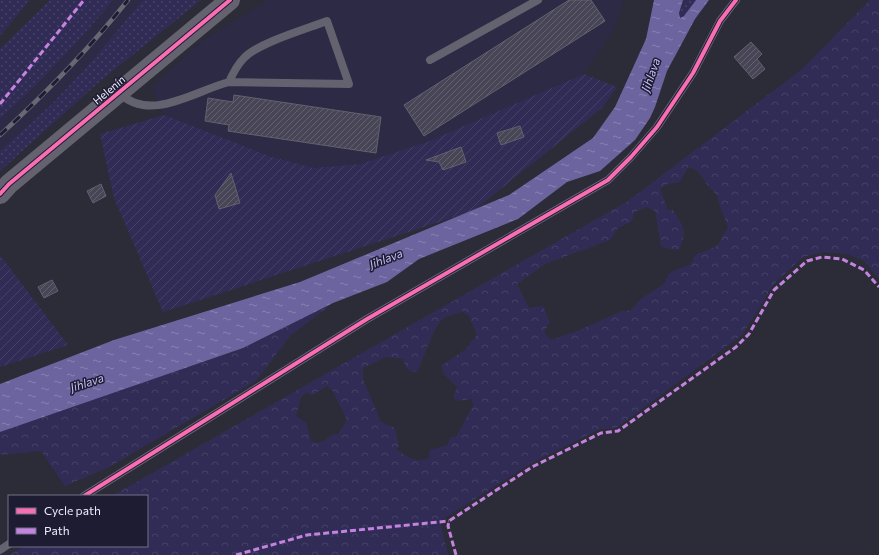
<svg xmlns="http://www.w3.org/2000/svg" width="879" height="555" font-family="Commissioner,sans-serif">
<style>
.built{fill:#2d2a46}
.grass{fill:url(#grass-dots)}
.forest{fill:url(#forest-crowns);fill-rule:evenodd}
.garden{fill:url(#garden-furrows)}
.water{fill:url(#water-ripples)}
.building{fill:url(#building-hatch);stroke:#62616d}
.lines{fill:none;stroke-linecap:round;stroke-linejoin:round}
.service{stroke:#63626e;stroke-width:8}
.tertiary{stroke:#63626e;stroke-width:20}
.rail-casing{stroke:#686772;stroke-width:4.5}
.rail{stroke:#1e1c33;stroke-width:3;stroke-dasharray:9;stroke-linecap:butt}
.quiet{stroke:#c483df;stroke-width:3;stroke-dasharray:6 3;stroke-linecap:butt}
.cycleway-casing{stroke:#1e1c33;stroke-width:6}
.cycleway{stroke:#f96db3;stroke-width:4}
.labels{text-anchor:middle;stroke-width:3;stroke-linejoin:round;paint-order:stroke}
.street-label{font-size:11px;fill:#eeeefe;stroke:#1e1c33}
.water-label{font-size:12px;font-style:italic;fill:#c1bef4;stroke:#1e1c33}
</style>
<defs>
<pattern id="grass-dots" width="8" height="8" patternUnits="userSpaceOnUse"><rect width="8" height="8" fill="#312c55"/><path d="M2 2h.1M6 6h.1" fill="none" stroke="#454166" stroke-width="1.8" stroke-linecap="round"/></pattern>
<pattern id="forest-crowns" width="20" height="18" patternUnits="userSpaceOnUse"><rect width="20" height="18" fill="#312c55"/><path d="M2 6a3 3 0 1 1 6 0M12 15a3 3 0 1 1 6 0" fill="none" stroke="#454166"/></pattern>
<pattern id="garden-furrows" width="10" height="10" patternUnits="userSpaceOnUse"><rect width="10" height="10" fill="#312c55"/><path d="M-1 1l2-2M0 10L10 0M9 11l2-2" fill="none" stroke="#454166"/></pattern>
<pattern id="water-ripples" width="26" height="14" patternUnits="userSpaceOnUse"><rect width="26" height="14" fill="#6b649f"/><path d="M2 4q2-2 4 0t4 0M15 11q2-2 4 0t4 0" fill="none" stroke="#8882b2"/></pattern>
<pattern id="building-hatch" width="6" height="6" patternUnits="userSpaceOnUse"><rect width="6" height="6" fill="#484656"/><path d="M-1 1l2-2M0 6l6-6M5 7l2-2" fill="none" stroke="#63616f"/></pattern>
</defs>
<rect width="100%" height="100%" fill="#2c2b38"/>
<path class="built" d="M113,0h30l-58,69 -34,36 -51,46v-32l35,-31 33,-35z
M268,0h356l-9,28 -31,46 -157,68 -67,22 -47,4 -41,-11 -108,-42 -13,-27 54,-49z"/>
<path class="grass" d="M0,0h30l-30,36z
M50,0h63c-35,43 -72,82 -113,119v-70z
M143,0h58l-102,82 -99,89v-20l51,-46 34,-36z
M683,0h13l-12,16 -4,2 -1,-5z"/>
<path class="forest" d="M870,0h9v279l-15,-18 -17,-7 -23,-2 -21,5 -29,27 -32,51 -126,93 -16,1 -70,35 -90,57 8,34h-439l16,-9h122v-50h-35l516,-295 173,-131zM688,167c12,2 14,11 21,20 2,3 6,6 9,9 0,10 7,21 10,31l-11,19 -22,9 -4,9 -18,7 -4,3 -5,10 -22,14 -11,12 -11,2 -40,18 -29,10 -7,-8 6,-10 -7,-16 -14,2 -12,-24 28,-20 65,-24 8,-12 13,-6 4,-10 11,-5 9,4 6,36 18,3c9,-22 5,-21 -6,-40h-5l-8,-21 8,-5 12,-2zM462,311l7,5 8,19 -11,14 -25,17 4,9 12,12 -4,10 4,4 15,-2 1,7 -17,31h-5l-4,8 -17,5 -1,8c-13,6 -22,-1 -33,-9l3,-3 -4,-18 -14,-6 -18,-43v-11l23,-11 17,2 3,8 6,5h5c6,-11 18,-50 27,-54 6,-3 12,-4 18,-7zM327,386l5,4 15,30 -9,14 -6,1 -8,6 -8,2 -5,-2 -5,-18 -10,-7 5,-19 4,-4 8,2z
M333,303l-43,33 -34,45 -147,86 -44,19 -24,-35 -41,4v-24l243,-83z"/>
<path class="garden" d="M584,74l33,13 -15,21 -129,103 -310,101 -49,-114 -14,-64 64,-19 108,42 42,11 46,-4 67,-22z
M0,255l68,90 -68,22z"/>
<path class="water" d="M654,0h29l-4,13 1,5 4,-2 12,-16h13l-14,19 -28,52 -12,36 -5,11 -15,22 -35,31 -33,11 -49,37 -99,40 -32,23 -54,21 -90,45 -243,84v-48l114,-44 186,-58 209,-87 84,-57 22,-31 31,-68z"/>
<path class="building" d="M569,0h22l14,21 -181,115 -20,-31z
M751,42l11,12 -5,5 8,10 -12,10 -19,-22z
M234,95l147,22 -5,36 -148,-22 1,-6 -24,-4 3,-23 25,4z
M520,126l4,11 -23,8 -4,-12z
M461,147l5,15 -23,8 -4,-8 -13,-2z
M231,173l9,30 -21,6 -4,-14z
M101,184l5,12 -13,7 -6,-12z
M52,280l6,11 -14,7 -6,-11z"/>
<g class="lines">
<path class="service" d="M430,60l108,-60
M119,93c32,30 75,-2 110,-11l120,2 -22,-63c-21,8 -69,22 -83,37 -7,7 -11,15 -15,24
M84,496l283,-177 241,-139 23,-23 26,-30 36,-54 27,-52 16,-21
M0,550l9,-6"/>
<path class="tertiary" d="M0,194l9,-10 221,-184"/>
<g class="rail-casing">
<path id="rail" d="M0,135c46,-42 89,-86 128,-135"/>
</g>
<use href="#rail" class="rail"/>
<path class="quiet" d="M0,104l84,-104
M236,555l71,-20 142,-14
M456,555l-8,-29 1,-5 83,-54 69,-34 17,-2 118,-84 13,-13 25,-44 33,-29 15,-4 20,2 22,11 15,17"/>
<g class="cycleway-casing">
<path id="cycleway" d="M0,194l9,-10 221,-184
M84,496l283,-177 241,-139 23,-23 26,-30 36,-54 27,-52 16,-21"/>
</g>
<use href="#cycleway" class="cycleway"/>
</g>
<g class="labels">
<g class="street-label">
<text transform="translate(109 90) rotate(-40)" y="4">Helenín</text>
</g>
<g class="water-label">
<text transform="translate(651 75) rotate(-71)" y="4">Jihlava</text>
<text transform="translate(386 259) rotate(-21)" y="4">Jihlava</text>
<text transform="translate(87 383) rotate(-18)" y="4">Jihlava</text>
</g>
</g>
<rect x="8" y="495" width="140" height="52" fill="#1e1c33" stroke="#717084"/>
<rect x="16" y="508" width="20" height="6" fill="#f96db3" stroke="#717084"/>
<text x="44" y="515" font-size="12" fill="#eeeefe">Cycle path</text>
<rect x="16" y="528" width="20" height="6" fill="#c483df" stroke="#717084"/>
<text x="44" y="535" font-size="12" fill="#eeeefe">Path</text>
</svg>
